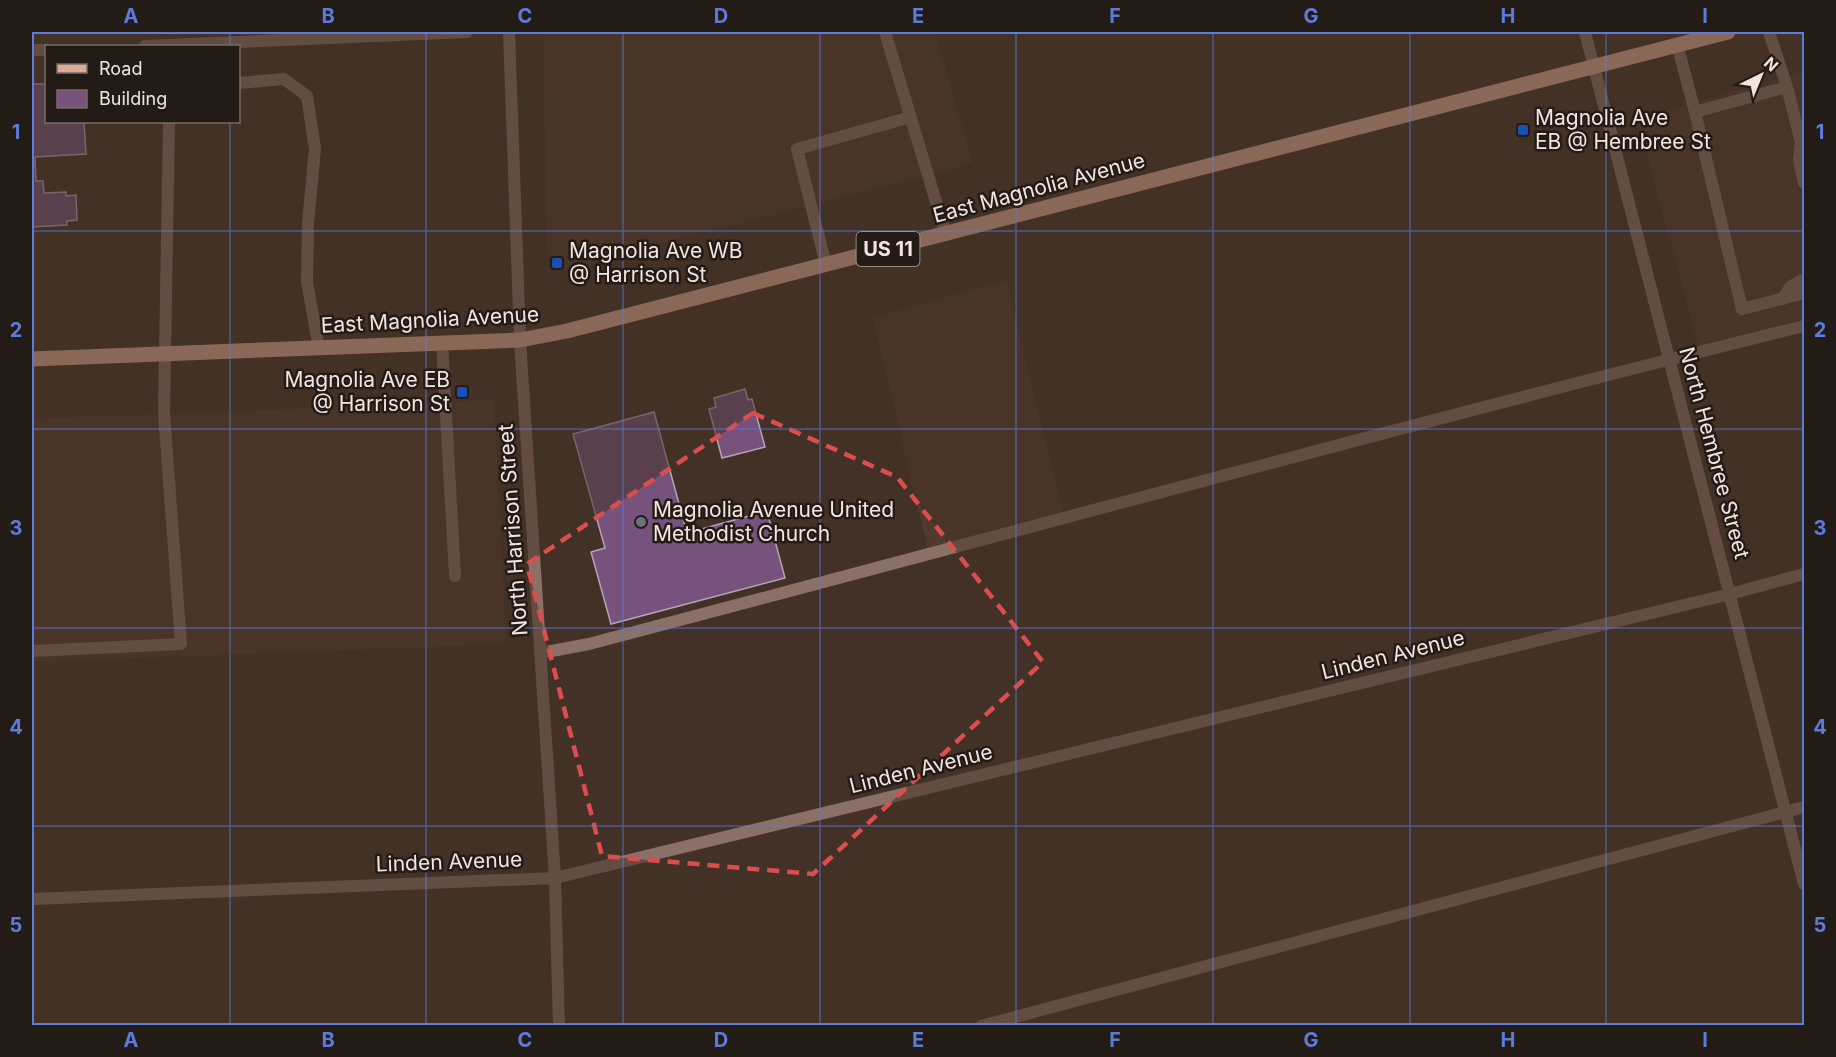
<svg xmlns="http://www.w3.org/2000/svg" width="1836" height="1057" font-family="Inter,sans-serif">
<style>
.built{fill:#51392c}
.building{fill:#76527c;stroke:#b5a4b7;stroke-width:1.5}
.lines{fill:none;stroke-linecap:round;stroke-linejoin:round}
.lane{stroke:#8a7067;stroke-width:12}
.street{stroke:#8a7067;stroke-width:12}
.primary{stroke:#ddaa96;stroke-width:15}
.marked{fill:none;stroke:#dc4e4d;stroke-width:4.5;stroke-dasharray:12 8;stroke-linejoin:round}
.grid{fill:none;stroke:#5d7bda;stroke-width:1.5;stroke-opacity:0.55}
.transit-dot{fill:#1a4fb4;stroke:#231b16;stroke-width:2}
.worship-dot{fill:#6b7280;stroke:#231b16;stroke-width:2}
.labels{text-anchor:middle;stroke-width:5;stroke-linejoin:round;paint-order:stroke}
.shield{fill:#231b16;stroke:#b4a8a3;stroke-width:1.5}
.shield-label{font-size:20px;font-weight:bold;fill:#f2e5df}
.poi-label{font-size:21px;fill:#f2e5df;stroke:#231b16;text-anchor:start}
.street-label{font-size:21px;fill:#f2e5df;stroke:#231b16}
.neatline{fill:none;stroke:#5d7bda;stroke-width:2}
.grid-label{font-size:20px;text-anchor:middle;font-weight:bold;fill:#5d7bda}
</style>
<rect width="100%" height="100%" fill="#433127"/>
<path class="built" d="M543,32h392l37,130 -19,7 -291,74 -97,28 -10,-4 -5,-9 -3,-10z
M1804,72v253l-104,26 -62,-229 4,-5z
M1006,280l59,239 -136,35 -56,-236z
M494,399l12,245 -474,18v-243l417,-16z"/>
<path class="building" d="M32,84h14v38h38l2,32 -51,3 1,24h7l1,12 22,-1v4l10,-1 1,25 -10,1v4l-35,2z
M745,389l3,11 4,-1 13,48 -43,11 -13,-49 7,-2 -2,-9z
M654,412l33,121 80,-22 18,67 -174,46 -20,-72 14,-4 -32,-114z"/>
<g class="lines">
<path class="lane" d="M885,32l61,203
M1769,32l18,55 14,55 3,5
M1677,44l18,68 47,197 62,-16
M145,46l322,-14
M32,50h14
M238,83l46,-4 23,17 8,53 -7,74 -1,59 12,66
M1695,112l92,-25
M1801,142l-2,18 5,23
M826,265l-29,-116 114,-32
M1783,299l7,-12 14,-8
M442,343l13,233
M32,651l149,-7 -17,-231 5,-291
M541,653l48,-9c405,-106 809,-218 1215,-318
M981,1026l823,-219"/>
<path class="street" d="M509,32l11,308 35,538 4,148
M1585,32l219,852
M32,899l523,-21 1175,-284 74,-20"/>
<path class="primary" d="M32,359l488,-19 47,-9 1161,-299"/>
</g>
<path d="M0 0H1836V1057H0ZM753,413l144,64 146,185 -230,212 -211,-18 -75,-292z" fill="#433127" fill-opacity=".55" fill-rule="evenodd"/>
<path class="marked" d="M753,413l144,64 146,185 -230,212 -211,-18 -75,-292z"/>
<path class="grid" d="M230,32v14M426,32v994M623,32v994M820,32v994M1016,32v994M1213,32v994M1410,32v994M1606,32v994M230,122v904M32,231h1772M32,429h1772M32,628h1772M32,826h1772"/>
<g class="transit-dot">
<rect x="1517" y="124" width="12" height="12" rx="3"/>
<rect x="551" y="257" width="12" height="12" rx="3"/>
<rect x="456" y="386" width="12" height="12" rx="3"/>
</g>
<circle class="worship-dot" cx="641" cy="522" r="6"/>
<g class="labels">
<rect class="shield" x="856.5" y="232" width="63" height="34" rx="4.5"/>
<g class="shield-label">
<text x="888" y="256">US 11</text>
</g>
<g class="poi-label">
<text x="1535" y="125">Magnolia Ave<tspan x="1535" dy="24">EB @ Hembree St</tspan></text>
<text x="569" y="258">Magnolia Ave WB<tspan x="569" dy="24">@ Harrison St</tspan></text>
<text x="450" y="387" text-anchor="end">Magnolia Ave EB<tspan x="450" dy="24">@ Harrison St</tspan></text>
<text x="653" y="517">Magnolia Avenue United<tspan x="653" dy="24">Methodist Church</tspan></text>
</g>
<g class="street-label">
<text transform="translate(1039 188) rotate(-15)" y="7">East Magnolia Avenue</text>
<text transform="translate(430 320) rotate(-3)" y="7">East Magnolia Avenue</text>
<text transform="translate(1714 453) rotate(75)" y="7">North Hembree Street</text>
<text transform="translate(513 530) rotate(-94)" y="7">North Harrison Street</text>
<text transform="translate(1393 655) rotate(-14)" y="7">Linden Avenue</text>
<text transform="translate(921 769) rotate(-14)" y="7">Linden Avenue</text>
<text transform="translate(449 862) rotate(-2)" y="7">Linden Avenue</text>
</g>
</g>
<rect width="1836" height="1057" fill="none" stroke="#231b16" stroke-width="66"/>
<rect x="45" y="45" width="195" height="78" fill="#231b16" stroke="#766c66" stroke-width="1.5"/>
<rect x="57" y="64" width="30" height="9" fill="#ddaa96" stroke="#766c66" stroke-width="1.5"/>
<text x="99" y="75" font-size="18" fill="#f2e5df">Road</text>
<rect x="57" y="90" width="30" height="18" fill="#76527c" stroke="#766c66" stroke-width="1.5"/>
<text x="99" y="105" font-size="18" fill="#f2e5df">Building</text>
<g transform="translate(1761 75) rotate(43)" stroke="#231b16" stroke-width="4.5" paint-order="stroke">
<path d="M0-4.5L10 22L0 15L-10 22Z" fill="#f2e5df"/>
<text y="-9" font-size="16" font-weight="bold" text-anchor="middle" fill="#f2e5df">N</text>
</g>
<rect x="33" y="33" width="1770" height="991" class="neatline"/>
<g class="grid-label">
<text x="131" y="23">A</text>
<text x="328" y="23">B</text>
<text x="525" y="23">C</text>
<text x="721" y="23">D</text>
<text x="918" y="23">E</text>
<text x="1115" y="23">F</text>
<text x="1311" y="23">G</text>
<text x="1508" y="23">H</text>
<text x="1705" y="23">I</text>
<text x="16" y="139">1</text>
<text x="1820" y="139">1</text>
<text x="16" y="337">2</text>
<text x="1820" y="337">2</text>
<text x="16" y="535">3</text>
<text x="1820" y="535">3</text>
<text x="16" y="734">4</text>
<text x="1820" y="734">4</text>
<text x="16" y="932">5</text>
<text x="1820" y="932">5</text>
<text x="131" y="1047">A</text>
<text x="328" y="1047">B</text>
<text x="525" y="1047">C</text>
<text x="721" y="1047">D</text>
<text x="918" y="1047">E</text>
<text x="1115" y="1047">F</text>
<text x="1311" y="1047">G</text>
<text x="1508" y="1047">H</text>
<text x="1705" y="1047">I</text>
</g>
</svg>
